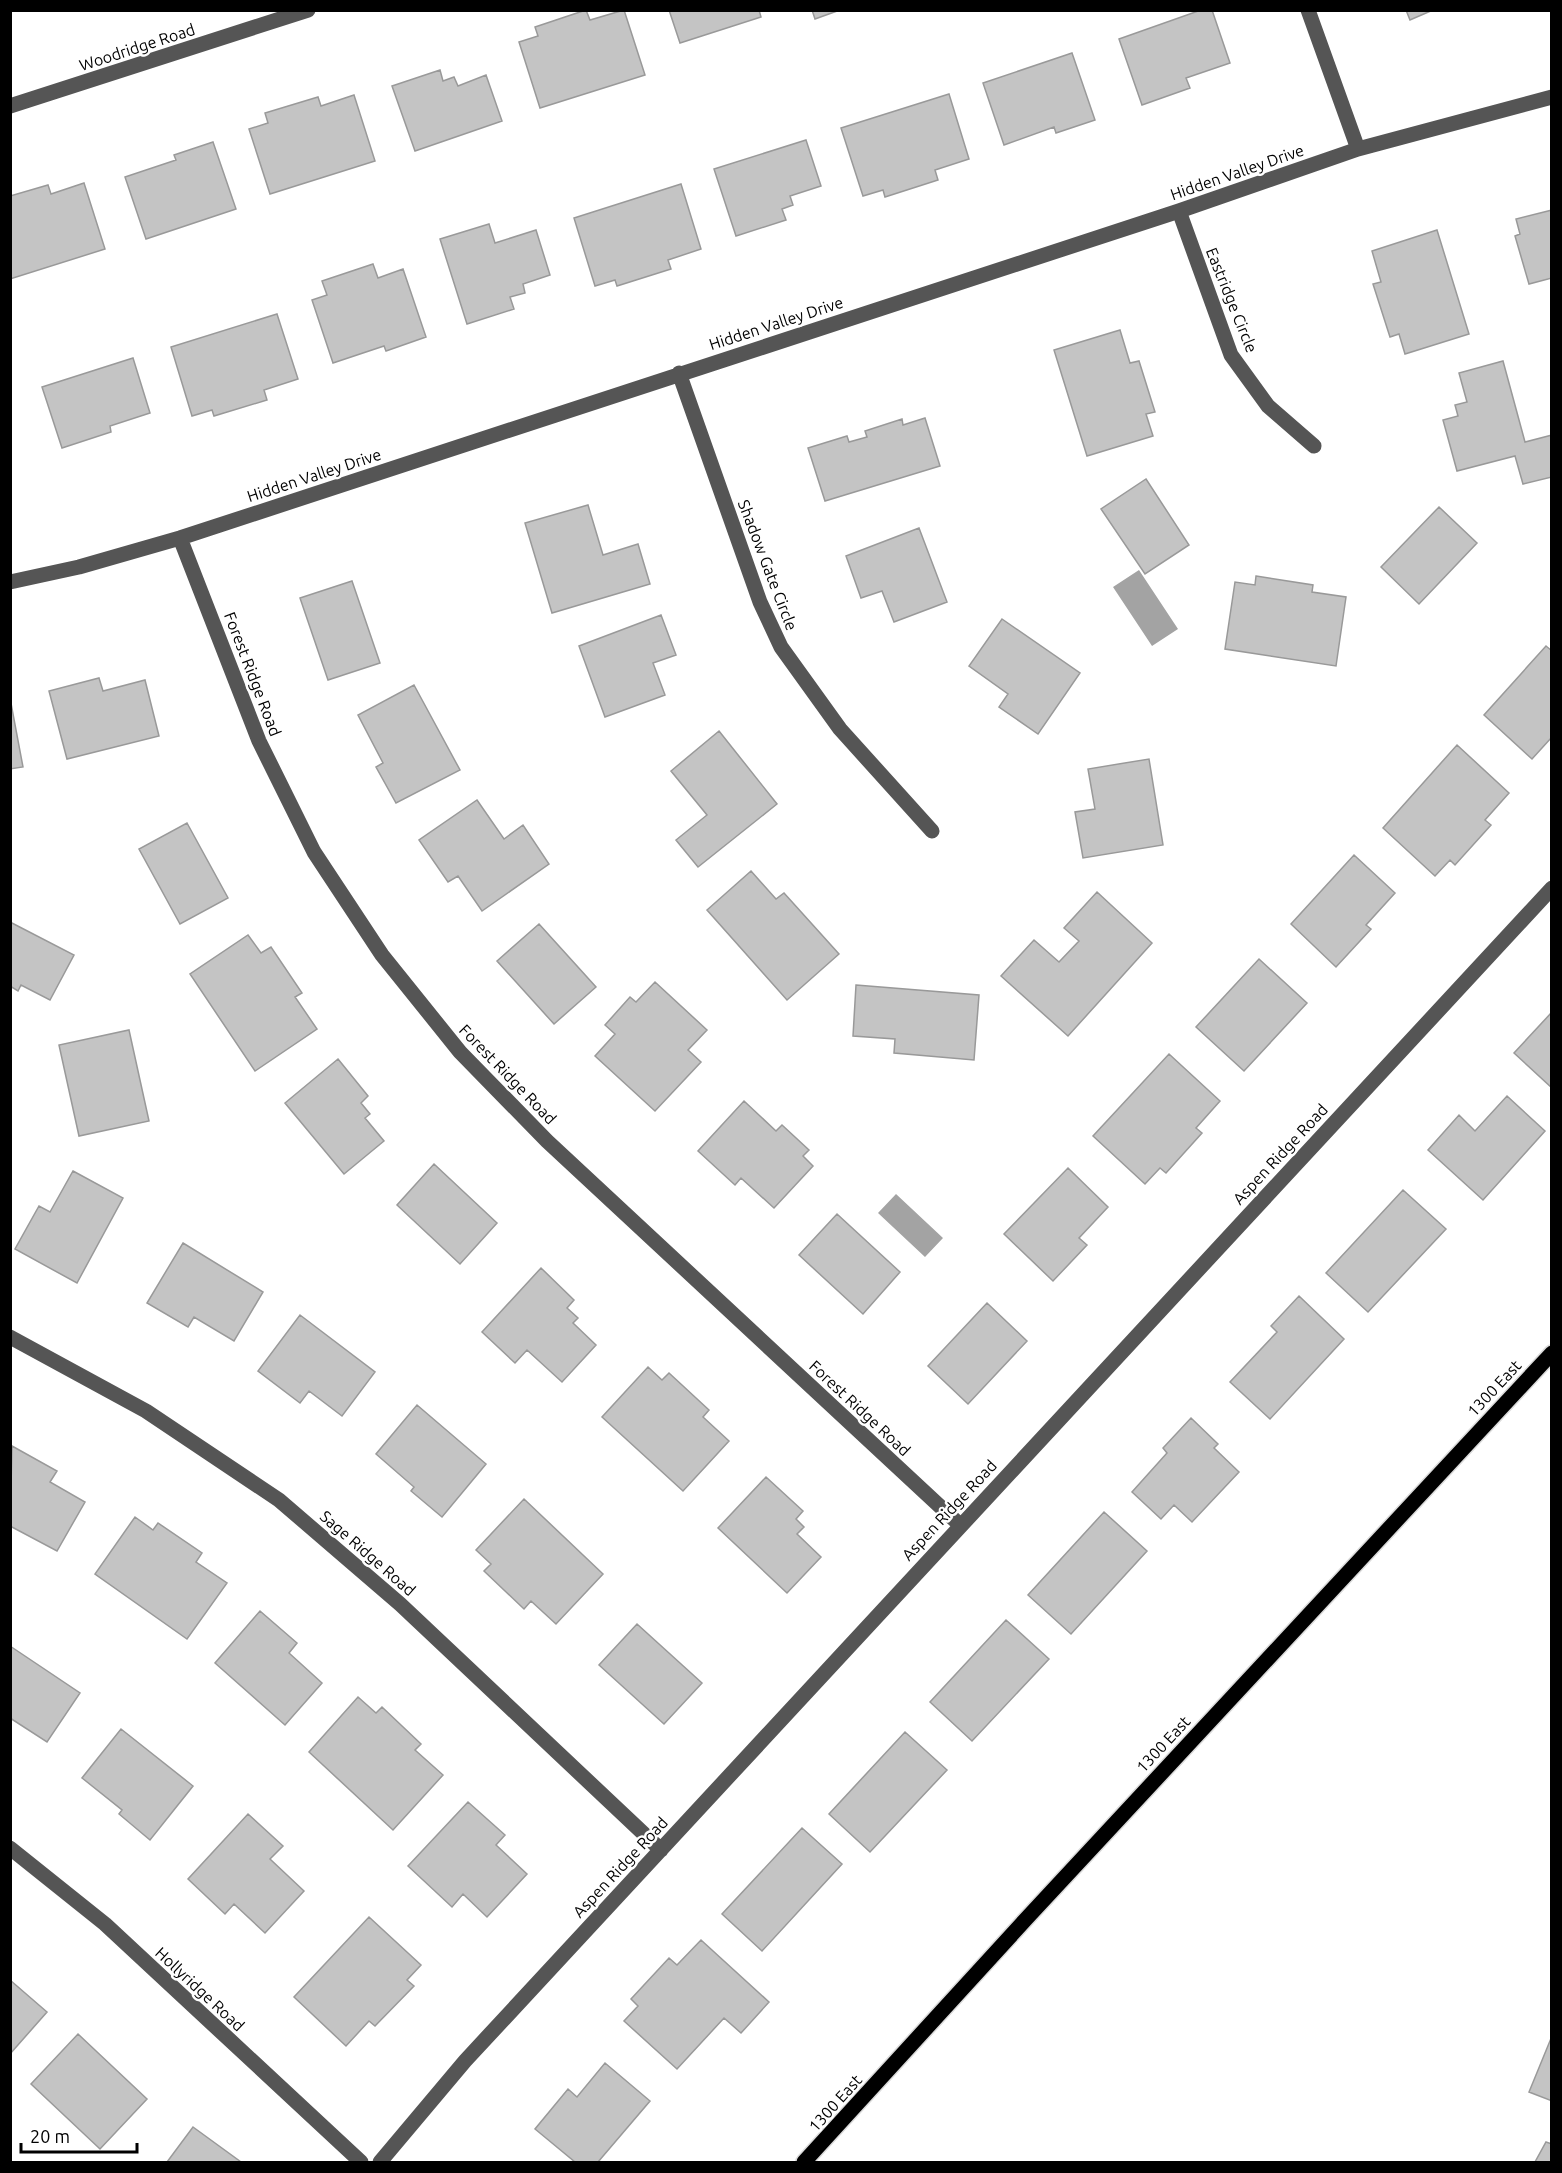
<svg xmlns="http://www.w3.org/2000/svg" width="1562" height="2173" font-family="Ubuntu,sans-serif">
<style>
.water{fill:#a3a3a3}
.building{fill:#c4c4c4;stroke:#999;stroke-width:1.5}
.lines{fill:none;stroke-linecap:round;stroke-linejoin:round}
.major-casing{stroke:#dbdbdb;stroke-width:18}
.minor{stroke:#555;stroke-width:15}
.major{stroke:#000;stroke-width:15}
.labels{text-anchor:middle;stroke-width:5;stroke-linejoin:round;paint-order:stroke}
.street-label{font-size:16px;fill:#000;stroke:#fff}
</style>
<rect width="100%" height="100%" fill="#fff"/>
<path class="water" d="M1139,570l39,59 -26,17 -39,-59z
M896,1194l47,44 -18,19 -47,-44z"/>
<path class="building" d="M586,10l4,10 34,-10 21,65 -105,33 -21,-66 19,-6 -3,-9z
M669,10h90l2,7 -81,26z
M812,10h28l-25,9z
M1201,10h11l18,53 -44,15 4,10 -48,17 -23,-66z
M1406,10h27l-23,10z
M1072,53l23,67 -39,13 -2,-6 -50,18 -21,-62z
M440,70l3,11 11,-4 4,9 28,-11 16,46 -87,30 -23,-65z
M949,94l20,65 -34,11 3,10 -53,17 -2,-7 -20,6 -22,-68z
M354,95l21,66 -105,33 -21,-65 19,-6 -3,-10 53,-16 3,9z
M806,140l15,46 -31,10 3,9 -11,4 4,11 -50,16 -22,-67z
M213,142l23,67 -90,30 -21,-62 51,-17 -2,-5z
M84,183l21,66 -95,30v-83l38,-11 3,9z
M681,184l20,65 -33,11 3,9 -54,17 -2,-6 -20,6 -21,-68z
M1552,210v68l-23,6 -14,-48 5,-2 -4,-15z
M489,224l6,19 41,-13 14,45 -27,9 2,9 -15,4 4,12 -47,15 -27,-85z
M1437,230l32,104 -64,20 -6,-20 -9,3 -17,-53 8,-2 -9,-31z
M373,264l5,14 25,-9 23,68 -40,14 -2,-5 -51,17 -21,-63 15,-5 -5,-14z
M277,314l21,65 -34,11 3,10 -53,16 -2,-6 -20,6 -21,-69z
M1120,330l10,33 9,-2 16,51 -9,2 7,22 -66,20 -33,-106z
M133,358l17,55 -40,13 1,6 -49,16 -20,-61z
M1503,361l22,81 27,-7v42l-29,7 -8,-28 -58,15 -14,-51 15,-4 -3,-11 12,-3 -8,-29z
M925,418l15,48 -115,35 -17,-53 39,-12 2,6 18,-5 -2,-6 37,-12 1,6z
M1146,479l43,66 -44,29 -44,-65z
M588,505l15,50 35,-11 12,40 -98,29 -27,-90z
M1439,507l38,36 -58,61 -38,-37z
M919,528l28,74 -53,20 -12,-31 -21,7 -15,-42z
M1256,576l57,9 -1,7 34,5 -10,69 -111,-17 10,-67 20,3z
M352,581l28,82 -52,17 -28,-82z
M661,615l15,40 -23,8 12,32 -60,22 -26,-71z
M1002,619l78,54 -42,61 -39,-27 9,-13 -39,-28z
M1546,646l6,5v86l-20,22 -48,-44z
M99,678l4,13 42,-11 14,56 -92,23 -18,-68z
M414,685l46,85 -64,33 -20,-36 7,-4 -25,-48z
M10,698l13,69 -13,2z
M719,731l58,73 -79,63 -22,-27 31,-25 -36,-44z
M1457,745l52,48 -24,27 6,5 -36,40 -5,-5 -15,16 -52,-48z
M1149,759l14,86 -80,13 -8,-46 20,-3 -7,-40z
M477,800l27,39 19,-14 26,39 -67,47 -24,-35 -10,6 -29,-42z
M187,823l41,75 -48,26 -41,-75z
M1354,855l41,38 -29,32 5,4 -35,38 -45,-43z
M751,871l25,28 8,-6 55,61 -52,46 -80,-90z
M1097,892l55,51 -84,93 -67,-60 33,-36 25,22 20,-21 -15,-13z
M10,922l64,33 -24,45 -29,-15 -3,6 -8,-5z
M539,924l57,63 -42,37 -57,-63z
M248,935l13,18 10,-6 31,46 -7,4 22,32 -62,42 -65,-97z
M1259,959l48,44 -63,68 -48,-44z
M655,982l52,48 -19,20 13,12 -46,49 -60,-55 20,-22 -10,-9 25,-28 6,5z
M856,985l123,10 -5,65 -80,-7 1,-14 -42,-3z
M1552,1012v76l-38,-35z
M129,1030l20,91 -70,15 -20,-91z
M1169,1054l51,47 -24,27 6,5 -36,40 -6,-5 -15,16 -52,-48z
M338,1059l30,37 -7,7 9,11 -5,4 19,23 -40,33 -59,-71z
M1507,1096l38,35 -62,69 -55,-50 31,-35 16,16z
M744,1101l32,30 6,-6 27,25 -6,6 10,10 -39,42 -33,-30 -6,7 -37,-34z
M434,1164l63,59 -37,41 -63,-59z
M1068,1168l40,39 -29,31 8,7 -34,36 -49,-47z
M73,1171l50,27 -46,85 -62,-34 24,-43 11,6z
M1403,1190l43,39 -78,83 -42,-39z
M837,1214l63,58 -37,42 -64,-59z
M183,1243l80,49 -29,49 -40,-24 -6,10 -41,-24z
M541,1268l33,32 -7,8 11,10 -5,5 23,22 -34,37 -35,-32 -12,13 -33,-31z
M1299,1296l45,43 -74,80 -40,-37 47,-50 -6,-6z
M987,1303l40,38 -59,63 -40,-38z
M300,1315l75,57 -33,44 -33,-25 -9,12 -42,-32z
M648,1367l14,13 7,-7 40,37 -6,7 26,24 -46,50 -81,-74z
M417,1405l69,59 -44,53 -31,-26 3,-4 -38,-33z
M1191,1418l27,26 -4,4 25,24 -47,50 -18,-17 -13,14 -29,-27 35,-39 -4,-5z
M12,1446l45,25 -7,11 35,20 -28,49 -47,-25z
M766,1477l37,34 -7,8 8,8 -7,7 24,23 -34,36 -69,-65z
M524,1499l79,75 -47,50 -25,-23 -7,8 -40,-38 7,-7 -15,-14z
M1104,1512l43,39 -76,83 -43,-39z
M135,1517l18,13 5,-7 44,30 -6,9 31,21 -40,56 -92,-65z
M260,1611l37,32 -8,10 33,30 -37,42 -70,-62z
M1006,1620l43,39 -77,82 -42,-39z
M637,1624l65,59 -38,41 -65,-59z
M10,1646l70,47 -33,49 -37,-24z
M358,1697l18,16 6,-6 39,37 -6,6 28,25 -50,55 -84,-78z
M121,1729l72,57 -43,54 -31,-26 3,-4 -40,-32z
M905,1732l42,38 -77,82 -41,-38z
M468,1802l37,33 -9,10 31,29 -40,43 -24,-23 -11,13 -44,-41z
M248,1814l35,32 -13,13 34,32 -39,42 -31,-29 -9,10 -37,-35z
M802,1828l40,36 -80,87 -40,-37z
M369,1917l52,48 -14,15 7,6 -39,40 -6,-5 -23,25 -52,-49z
M701,1940l68,62 -28,31 -17,-15 -47,51 -53,-48 14,-15 -7,-7 38,-41 8,7z
M10,1980l37,32 -37,42z
M78,2034l69,65 -47,50 -69,-65z
M1552,2036v65l-23,-9z
M605,2063l45,38 -52,61h-23l-40,-33 33,-40 9,8z
M193,2127l48,35h-74z
M1546,2142l6,2v18h-17z"/>
<g class="lines">
<g class="major-casing">
<path id="major" d="M804,2162l222,-243 526,-566"/>
</g>
<path class="minor" d="M1308,10l50,139
M10,106l298,-96
M1179,211l52,144 37,51 46,40
M679,373l81,229 21,45 59,82 92,102
M180,538l79,203 55,111 68,103 78,97 87,89 413,384
M10,582l69,-15 101,-29 999,-327 179,-62 194,-52
M10,1337l136,74 133,89 121,104 261,246
M10,1848l95,76 256,238
M380,2162l85,-101 1087,-1173"/>
<use href="#major" class="major"/>
</g>
<g class="labels">
<g class="street-label">
<text transform="translate(137 47) rotate(-18)" y="6">Woodridge Road</text>
<text transform="translate(1237 172) rotate(-19)" y="6">Hidden Valley Drive</text>
<text transform="translate(1232 300) rotate(68)" y="6">Eastridge Circle</text>
<text transform="translate(776 323) rotate(-18)" y="6">Hidden Valley Drive</text>
<text transform="translate(314 475) rotate(-18)" y="6">Hidden Valley Drive</text>
<text transform="translate(768 565) rotate(69)" y="6">Shadow Gate Circle</text>
<text transform="translate(253 674) rotate(69)" y="6">Forest Ridge Road</text>
<text transform="translate(508 1074) rotate(46)" y="6">Forest Ridge Road</text>
<text transform="translate(1280 1154) rotate(-47)" y="6">Aspen Ridge Road</text>
<text transform="translate(1494 1388) rotate(-47)" y="6">1300 East</text>
<text transform="translate(860 1408) rotate(43)" y="6">Forest Ridge Road</text>
<text transform="translate(949 1510) rotate(-47)" y="6">Aspen Ridge Road</text>
<text transform="translate(368 1553) rotate(41)" y="6">Sage Ridge Road</text>
<text transform="translate(1163 1744) rotate(-47)" y="6">1300 East</text>
<text transform="translate(620 1867) rotate(-47)" y="6">Aspen Ridge Road</text>
<text transform="translate(200 1989) rotate(43)" y="6">Hollyridge Road</text>
<text transform="translate(835 2103) rotate(-48)" y="6">1300 East</text>
</g>
</g>
<rect width="1562" height="2173" fill="none" stroke="#000000" stroke-width="24"/>
<path d="M21 2143v9h116v-9" fill="none" stroke="#000000" stroke-width="3"/>
<text x="30" y="2143" font-size="18" fill="#000000" stroke="#ffffff" stroke-width="4.5" paint-order="stroke">20 m</text>
</svg>
